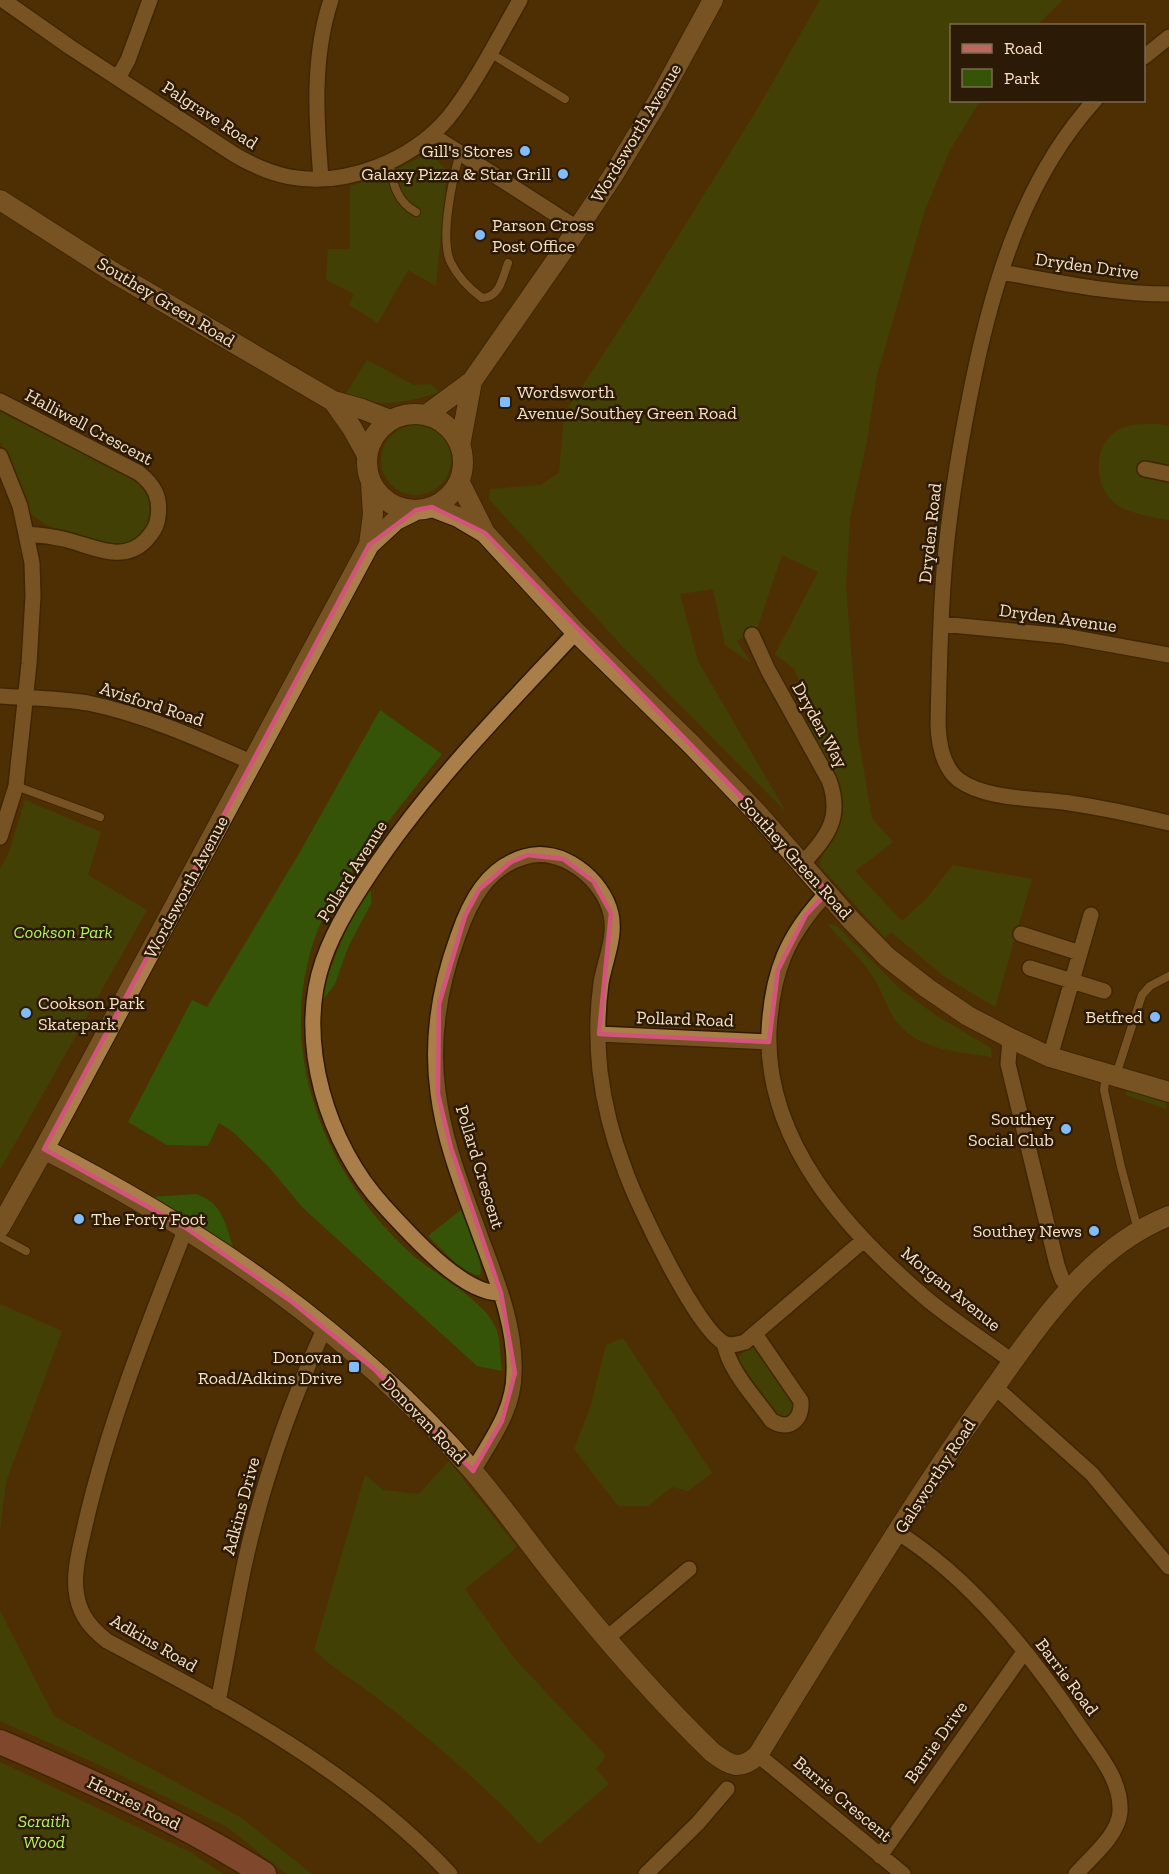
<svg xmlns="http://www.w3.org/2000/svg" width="1169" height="1874" font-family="'Zilla Slab',serif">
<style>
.green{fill:#355408}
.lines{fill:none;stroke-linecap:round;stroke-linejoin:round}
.service-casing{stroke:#2e1900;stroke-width:10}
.minor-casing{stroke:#2e1900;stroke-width:18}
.tertiary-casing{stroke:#2e1900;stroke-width:22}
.primary-casing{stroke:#2e1900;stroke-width:27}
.service{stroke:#a97e49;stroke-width:8}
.minor{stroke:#a97e49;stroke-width:15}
.tertiary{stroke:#a97e49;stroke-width:20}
.primary{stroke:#ba675e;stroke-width:24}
.marked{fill:none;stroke:#d2547b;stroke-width:4.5;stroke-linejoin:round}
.poi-dot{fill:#82bcfa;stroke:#2b1a05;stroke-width:2}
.labels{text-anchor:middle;stroke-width:5;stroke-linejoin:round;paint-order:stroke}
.street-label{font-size:18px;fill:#f8e0c6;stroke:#2b1a05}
.poi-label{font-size:18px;fill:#f8e0c6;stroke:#2b1a05;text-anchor:end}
.park-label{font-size:18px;font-style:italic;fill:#aff362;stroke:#2b1a05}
</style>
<rect width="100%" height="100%" fill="#4e3003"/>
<path class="green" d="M820,0h243l-26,25 -85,1v74l28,1 -30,49 -25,60 -48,165 -10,66 -17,77 -4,69 12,149 14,82 21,24 -38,29 47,50 23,-21 28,-35 79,14 -37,128 -50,-30 -54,-45 -6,6 -66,-73c5,-17 17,-27 22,-46 6,-30 -20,-66 -33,-92l5,-14 -19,-44 -19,-15 43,-82 -36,-17 -25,74 -20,12 14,22 -26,-18 -12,-56 -33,5 18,67 88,151 -165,-167 -132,-146 1,-10 50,-4 19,-12 5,-59 70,-107 121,-194z
M425,155l11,4 11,12 -11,115 -28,-16 -30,53 -29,-18 5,-11 -28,-14 2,-31h22v-63l28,-8z
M367,360l47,25 16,-1 10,8c-39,12 -56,16 -95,3z
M0,408l134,70 14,12 4,12 -1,17 -8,16 -16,10 -15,1 -66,-21 -15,-11 -24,-62 -7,-10z
M1159,424l10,2v94c-17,-3 -34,-5 -50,-14 -25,-15 -29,-60 -1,-76 13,-7 27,-6 41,-6z
M381 460a35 35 0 1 1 70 0a35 35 0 1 1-70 0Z
M380,710l62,44c-32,40 -65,80 -94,123 -6,10 -14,20 -20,30 -60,119 -14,255 79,343 23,22 76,49 88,76 6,13 5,31 7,45l-25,-5 -174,-158 -35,-42 -35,-34 -14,-9 -11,23 -41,-1 -39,-23 64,-122 15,7 94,-157z
M25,800l76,32 -13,43 59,35 -147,260v-301l9,-17z
M371,883v21l-22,41 -14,39 -15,20c11,-43 28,-83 51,-121z
M827,924l10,2 63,63 37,27 54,32 1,9c-34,-5 -78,-7 -99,-40 -7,-12 -11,-25 -18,-37 -12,-20 -32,-38 -48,-56z
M1127,1090l40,10 -1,9 -41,-14z
M196,1194c27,9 29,29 37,53l-82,-50z
M462,1209c5,15 23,54 18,66 -16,1 -40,-28 -52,-39z
M0,1304l62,27 -56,151 -6,48z
M623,1338l89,135 -24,18 -16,-4 -24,19h-30l-44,-57 16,-41 16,-63z
M754,1346l4,2 36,51 1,10 -4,7 -7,3 -9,-4 -35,-49 -1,-9 10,-10z
M449,1461l68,86 -52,42 48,68 93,99 -10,13 13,15 -70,60c-49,-54 -105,-103 -163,-147 -21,-16 -44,-29 -62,-47l51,-175 18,15 36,4z
M0,1611l54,105 186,101 72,57h-26l-59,-47 -123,-60 -104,-46z
M0,1762l190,90 33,22h-223z"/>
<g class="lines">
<g class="service-casing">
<path id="service" d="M490,53l75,46
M460,152c-7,26 -21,87 -9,111 7,14 19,26 31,35 18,-1 20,-19 26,-35
M389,162c4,21 7,39 27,50
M16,786l84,31
M1106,1074l-2,16 17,77 17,63
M1116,1075l26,-80 8,-9 19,-10
M0,1237l26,14"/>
</g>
<g class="minor-casing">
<path id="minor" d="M3,0l67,47 165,108c17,10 35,18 55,22 56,10 121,-16 158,-59 26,-32 51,-81 72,-118
M1144,57l25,-20
M118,78l10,-18 22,-60
M1095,100c-68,75 -99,173 -120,271 -13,62 -24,124 -30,188 -5,55 -6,111 -7,167 1,19 5,42 21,54 27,20 78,18 111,23 33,5 66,12 99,20
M432,135l145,93
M321,178c-5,-59 -9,-121 10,-178
M1001,272c56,10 111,22 168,22
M0,401l139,72c15,12 22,24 19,44 -1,10 -6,16 -12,23 -24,25 -55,5 -83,-1 -12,-3 -24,-4 -37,-5
M0,456l20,50 6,28 6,29 1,33 -4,68 -13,122 -16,51
M1145,469l24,5
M941,624l123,12 105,19
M752,635l16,35 61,110c14,38 -2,57 -27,84
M0,696c29,2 59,2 88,7 58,12 111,36 165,60
M828,892c-41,43 -56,80 -59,139 -4,112 79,201 159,269 27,22 57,41 85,62
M1021,934l59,19
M1030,968l74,23
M599,1034l170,8
M1010,1038l-2,26 49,201 5,14 8,10
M1050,1057l41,-142
M186,1228c-38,97 -76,191 -100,293 -5,24 -14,51 -9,76 4,20 15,32 30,44 121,64 248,131 343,233
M501,1293c-38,2 -92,-60 -117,-87 -56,-60 -89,-165 -61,-245 12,-35 34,-68 55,-99 58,-84 129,-156 198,-230
M724,1343c6,29 30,53 47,77 17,12 31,1 30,-19l-46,-67
M995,1387l97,87 77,93
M473,1471c18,-31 41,-61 41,-98 2,-47 -17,-92 -33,-135 -17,-47 -37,-96 -43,-146 -7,-52 2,-107 20,-156 12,-35 29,-68 66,-79 37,-12 79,22 87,57 5,23 -6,46 -10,69 -4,29 -4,59 -1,88 4,34 13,68 25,99 11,32 73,163 101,174 7,2 12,0 19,-2l119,-102
M897,1532c74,46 135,124 183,195 17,25 42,53 40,85 -2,24 -29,45 -44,62
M606,1639l83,-70
M218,1702c9,-46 17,-93 27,-140 18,-81 46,-160 80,-235
M758,1755l145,119
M880,1856l144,-204
M646,1874l52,-51 29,-34"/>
</g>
<g class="tertiary-casing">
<path id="tertiary" d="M0,200l116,74 217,127 29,8 28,11
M333,401l19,27 15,27
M367 462a48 48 0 1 1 96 0a48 48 0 1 1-96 0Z
M426,415l46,-34 90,-129 50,-75 46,-76 55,-101
M460,446l12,-65
M459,481l26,52 91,99 115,112 68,71 91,104 37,38 40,31 41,28 42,22 40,19 119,35
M432,507l26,10 27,16
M369,545l4,-31 -2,-31
M44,1149c163,84 307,182 428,321 28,33 53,68 79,101 50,63 103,125 161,181 18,14 28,19 46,3 45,-74 91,-147 137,-220 32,-50 64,-99 99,-147 47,-66 97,-141 175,-172
M0,1227l44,-78 325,-604 27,-25 20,-10"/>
</g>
<g class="primary-casing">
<path id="primary" d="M0,1742c91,39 180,79 264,132"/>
</g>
<use href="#service" class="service"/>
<use href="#minor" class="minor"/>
<use href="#tertiary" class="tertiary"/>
<use href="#primary" class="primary"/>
</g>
<path d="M0 0H1169V1874H0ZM432,507l53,26 274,282 69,77 -22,23 -28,55 -9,72 -170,-8 12,-121 -18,-32 -30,-22 -35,-4 -17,7 -32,28 -14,26 -26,88 -1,90 13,54 50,145 14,80 -13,48 -29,50 -99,-102 -82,-67 -106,-74 -142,-79 325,-604 47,-35z" fill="#4e3003" fill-opacity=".55" fill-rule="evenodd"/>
<path class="marked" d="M432,507l53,26 274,282 69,77 -22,23 -28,55 -9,72 -170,-8 12,-121 -18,-32 -30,-22 -35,-4 -17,7 -32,28 -14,26 -26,88 -1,90 13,54 50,145 14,80 -13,48 -29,50 -99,-102 -82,-67 -106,-74 -142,-79 325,-604 47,-35z"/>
<g class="poi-dot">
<circle cx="525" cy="151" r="6"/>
<circle cx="563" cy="174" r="6"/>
<circle cx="480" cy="235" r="6"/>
<rect x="499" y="396" width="12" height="12" rx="3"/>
<circle cx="26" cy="1013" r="6"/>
<circle cx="1155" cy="1017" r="6"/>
<circle cx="1066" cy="1129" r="6"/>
<circle cx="79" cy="1219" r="6"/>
<circle cx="1094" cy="1231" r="6"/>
<rect x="348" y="1361" width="12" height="12" rx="3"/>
</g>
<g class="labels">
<g class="street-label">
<text transform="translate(210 115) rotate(33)" y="6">Palgrave Road</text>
<text transform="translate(636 133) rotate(-59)" y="6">Wordsworth Avenue</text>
<text transform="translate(1087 266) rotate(8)" y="6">Dryden Drive</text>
<text transform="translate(166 302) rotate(31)" y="6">Southey Green Road</text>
<text transform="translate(89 427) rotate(28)" y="6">Halliwell Crescent</text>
<text transform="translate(930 533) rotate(-84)" y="6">Dryden Road</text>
<text transform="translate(1058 618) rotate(8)" y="6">Dryden Avenue</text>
<text transform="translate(152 704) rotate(18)" y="6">Avisford Road</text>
<text transform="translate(820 725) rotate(61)" y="6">Dryden Way</text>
<text transform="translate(796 858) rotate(48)" y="6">Southey Green Road</text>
<text transform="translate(352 871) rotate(-58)" y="6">Pollard Avenue</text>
<text transform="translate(186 887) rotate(-62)" y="6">Wordsworth Avenue</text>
<text transform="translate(685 1019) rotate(2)" y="6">Pollard Road</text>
<text transform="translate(480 1167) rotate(73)" y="6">Pollard Crescent</text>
<text transform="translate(951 1289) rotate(39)" y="6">Morgan Avenue</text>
<text transform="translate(424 1420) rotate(46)" y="6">Donovan Road</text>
<text transform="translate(935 1476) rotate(-57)" y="6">Galsworthy Road</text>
<text transform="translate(241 1506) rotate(-75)" y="6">Adkins Drive</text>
<text transform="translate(154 1643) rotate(30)" y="6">Adkins Road</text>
<text transform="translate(1067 1677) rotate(53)" y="6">Barrie Road</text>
<text transform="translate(936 1742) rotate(-55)" y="6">Barrie Drive</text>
<text transform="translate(843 1799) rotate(40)" y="6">Barrie Crescent</text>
<text transform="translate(134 1803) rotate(26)" y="6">Herries Road</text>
</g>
<g class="poi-label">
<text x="513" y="157">Gill's Stores</text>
<text x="551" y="180">Galaxy Pizza &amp; Star Grill</text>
<text x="492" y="231" text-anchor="start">Parson Cross<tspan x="492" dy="21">Post Office</tspan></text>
<text x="517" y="398" text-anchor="start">Wordsworth<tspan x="517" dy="21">Avenue/Southey Green Road</tspan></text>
<text x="38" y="1009" text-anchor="start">Cookson Park<tspan x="38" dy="21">Skatepark</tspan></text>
<text x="1143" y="1023">Betfred</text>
<text x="1054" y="1125">Southey<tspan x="1054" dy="21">Social Club</tspan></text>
<text x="91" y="1225" text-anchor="start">The Forty Foot</text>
<text x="1082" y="1237">Southey News</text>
<text x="342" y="1363">Donovan<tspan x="342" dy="21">Road/Adkins Drive</tspan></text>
</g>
<g class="park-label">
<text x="63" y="938">Cookson Park</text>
<text x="44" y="1827">Scraith<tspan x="44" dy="21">Wood</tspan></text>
</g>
</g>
<rect x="950" y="24" width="195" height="78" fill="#2b1a05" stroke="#7d6952" stroke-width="1.5"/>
<rect x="962" y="44" width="30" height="9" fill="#ba675e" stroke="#7d6952" stroke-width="1.5"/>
<text x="1004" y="54" font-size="18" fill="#f8e0c6">Road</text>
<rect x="962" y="69" width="30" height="18" fill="#355408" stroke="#7d6952" stroke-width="1.5"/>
<text x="1004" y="84" font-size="18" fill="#f8e0c6">Park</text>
</svg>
